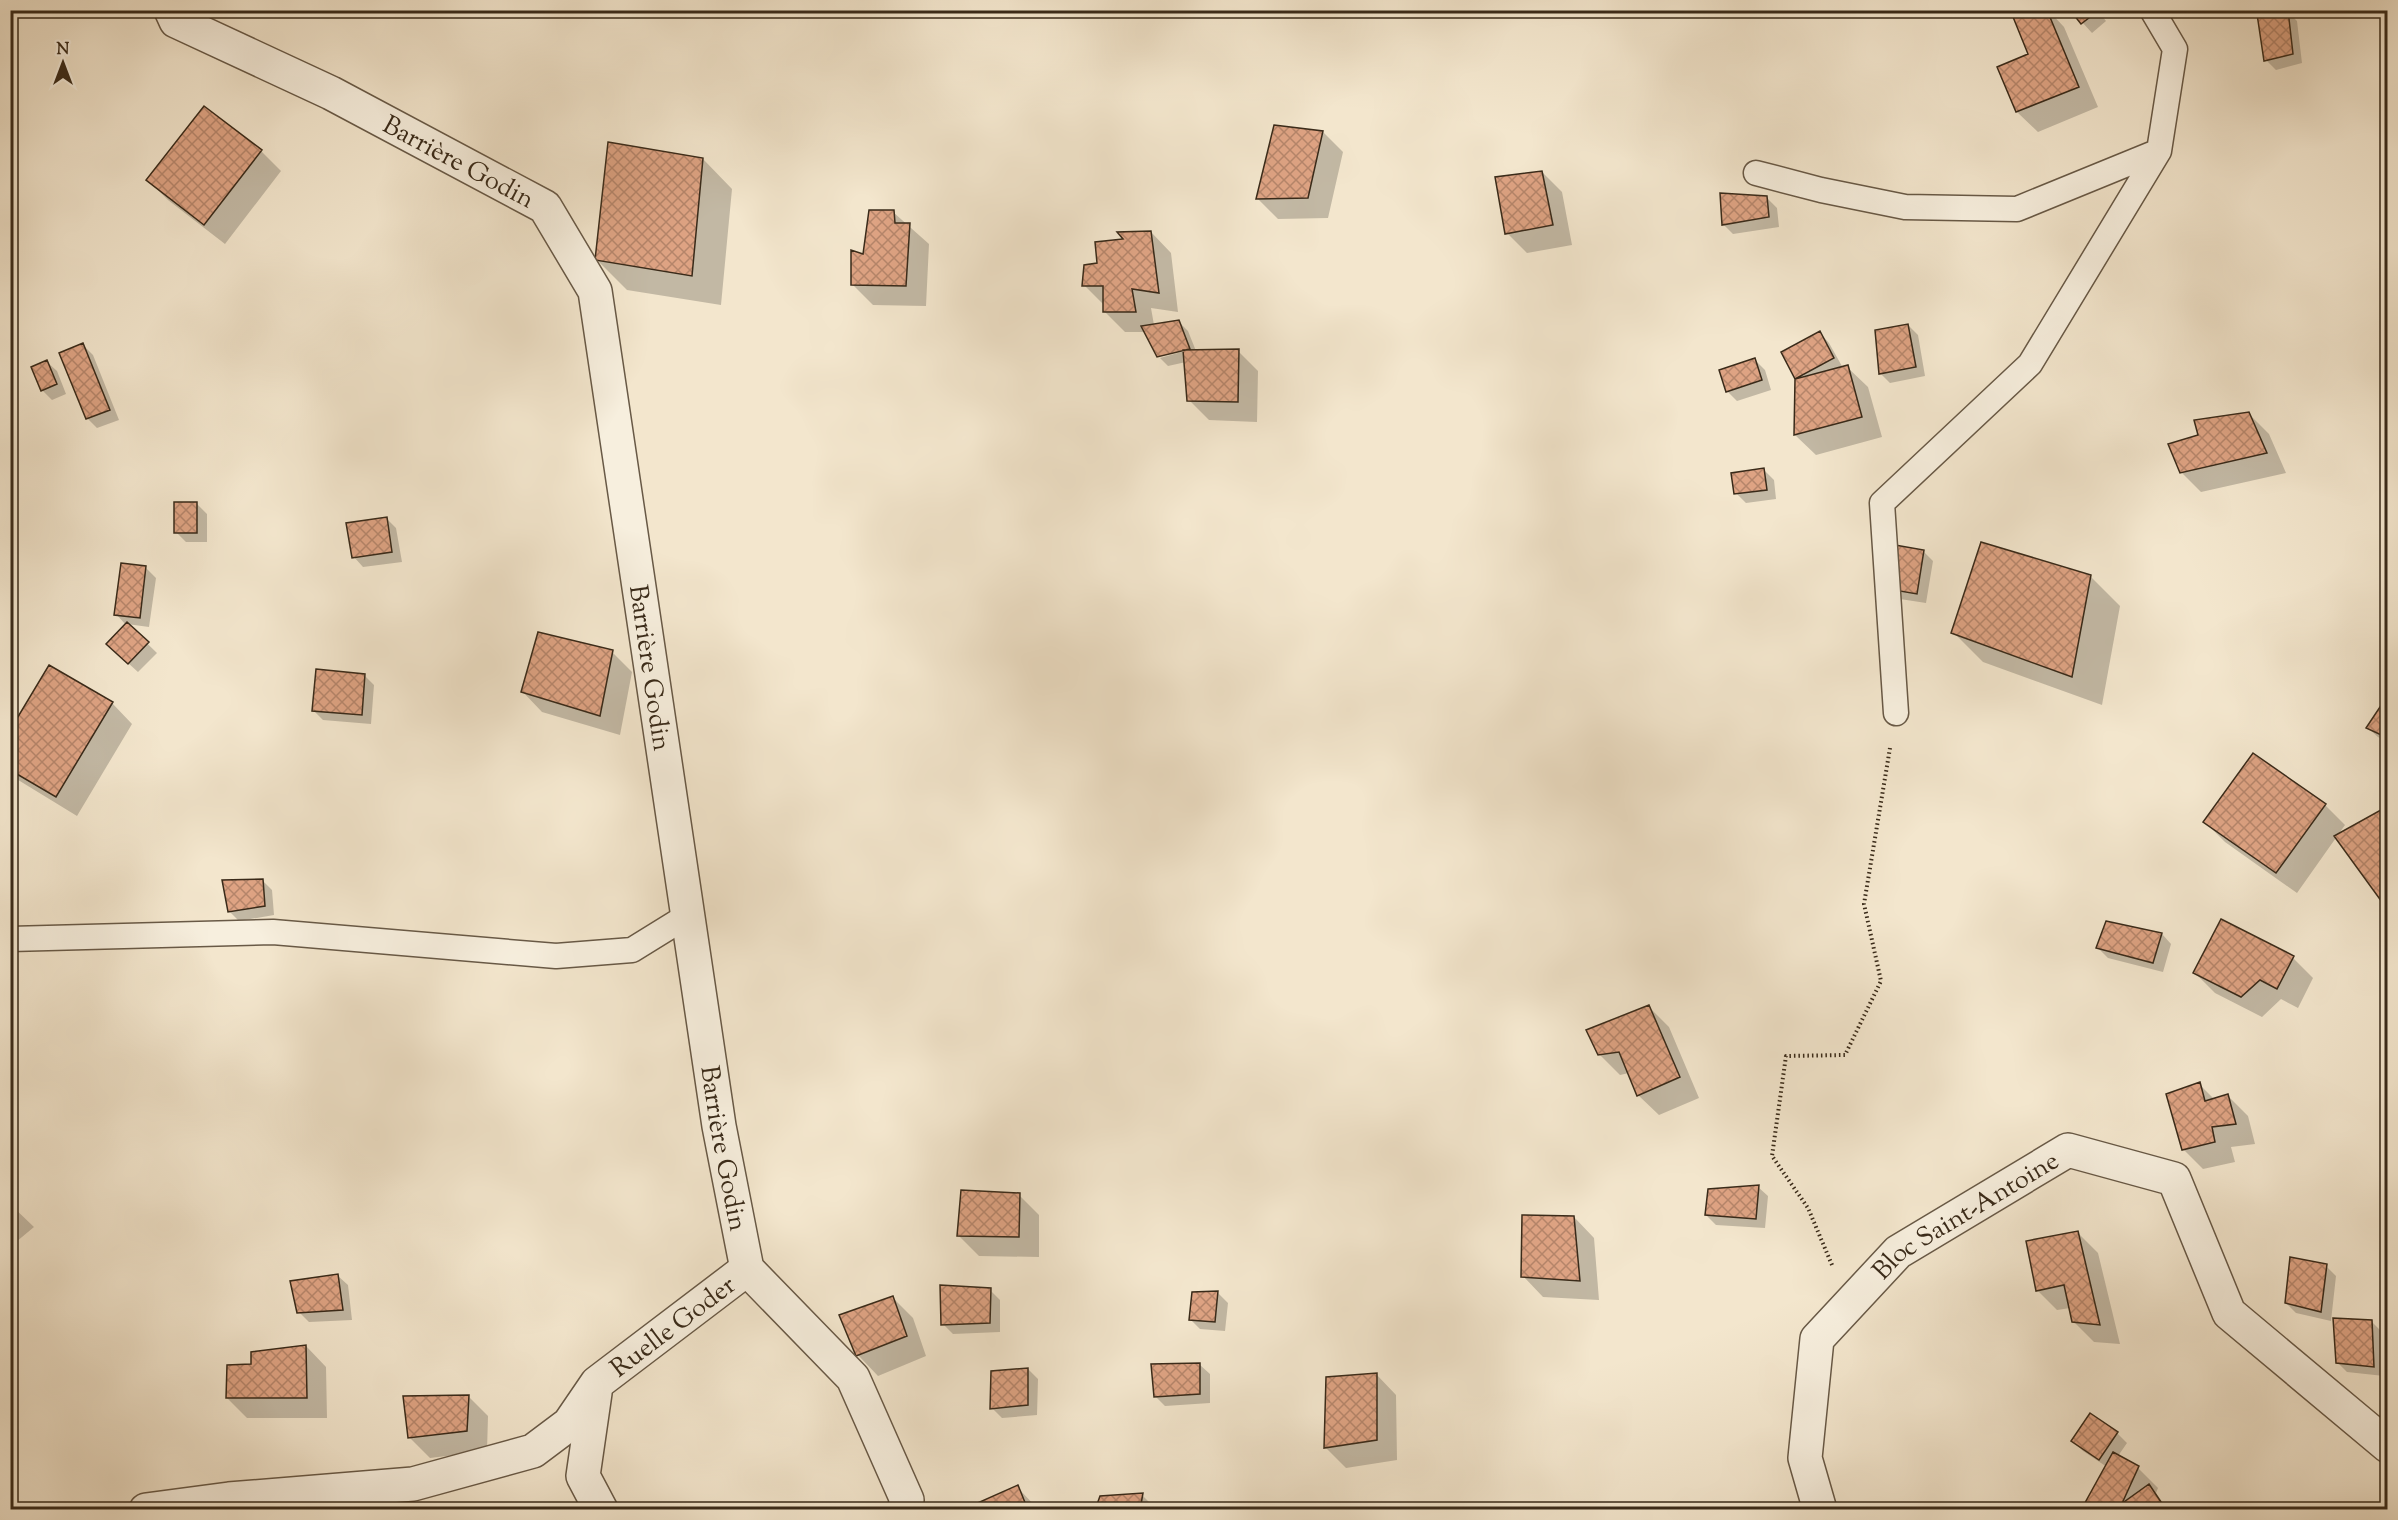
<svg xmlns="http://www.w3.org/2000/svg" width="2398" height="1520" font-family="'Sorts Mill Goudy',serif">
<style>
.shadow{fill:#0003}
.building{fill:url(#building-cross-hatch);stroke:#392a19;stroke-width:1.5}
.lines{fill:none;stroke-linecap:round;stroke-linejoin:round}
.service-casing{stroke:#685946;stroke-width:27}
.minor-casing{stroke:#685946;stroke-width:36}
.path{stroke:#392a19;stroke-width:4;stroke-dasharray:1.5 3;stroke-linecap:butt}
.service{stroke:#f7efde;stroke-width:24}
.minor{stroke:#f7efde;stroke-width:33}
.labels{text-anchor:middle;stroke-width:4.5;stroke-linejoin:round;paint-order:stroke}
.street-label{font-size:26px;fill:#392a19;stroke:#f7efde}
</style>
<defs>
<pattern id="building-cross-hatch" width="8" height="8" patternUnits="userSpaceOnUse" patternTransform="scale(1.5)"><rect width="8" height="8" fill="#dea383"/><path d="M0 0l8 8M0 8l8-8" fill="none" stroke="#b5856a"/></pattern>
</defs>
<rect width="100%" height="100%" fill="#f3e6cd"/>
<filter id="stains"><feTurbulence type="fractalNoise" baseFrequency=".00333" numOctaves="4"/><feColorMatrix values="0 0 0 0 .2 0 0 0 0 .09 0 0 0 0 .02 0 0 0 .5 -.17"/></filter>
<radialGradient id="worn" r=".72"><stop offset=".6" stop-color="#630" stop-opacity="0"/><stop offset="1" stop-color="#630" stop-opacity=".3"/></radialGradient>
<path class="shadow" d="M2034,10h14l16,17 34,80 -60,25 -21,-20 -18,-44 31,-14z
M2061,10h36l9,11 -14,12 -20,-22 -6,5z
M2287,11l10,10 5,42 -26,7 -10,-10z
M1323,132l20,20 -15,66 -50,1 -20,-20z
M261,151l20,20 -56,73 -57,-44 -20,-20z
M703,159l29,30 -11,116 -94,-15 -30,-30z
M1542,172l20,20 10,53 -45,8 -20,-20z
M1767,198l10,10 2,19 -46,7 -10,-10z
M893,212l36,32 -3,62 -53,-1 -20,-20 11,-29z
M1151,232l20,21 7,59 -27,-4 3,17 24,-4 10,10 8,20h42l20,20 -1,51 -48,-2 -20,-20 -3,-38 -18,4 -8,-8 25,-7 -39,-19h-21l-20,-20v-6l-21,-21 14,-20 28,-25z
M1908,325l10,10 7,41 -35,7 -10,-10z
M1820,333l9,10 14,25 4,-1 21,20 14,50 -66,18 -21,-20 2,-57 -14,-25z
M83,345l10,10 26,65 -22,8 -10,-10z
M1755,360l10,10 6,20 -34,11 -10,-10z
M47,362l10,9 9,23 -14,6 -10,-10z
M2248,413l21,21 17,39 -85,19 -20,-20 19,-36z
M1764,470l10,10 2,19 -30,4 -10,-10z
M197,504l10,10v28h-21l-10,-10z
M386,518l10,10 6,34 -39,5 -9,-10z
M1923,551l10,10 -7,42 -26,-4 -10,-10z
M146,568l10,10 -7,49 -22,-3 30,29 -19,19 -20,-18 8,-29 -10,-11z
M2090,576l30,30 -18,99 -119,-43 -30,-30z
M612,652l20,20 -12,63 -78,-23 -20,-21z
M364,675l10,10 -3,39 -48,-4 -10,-10z
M2388,698v44l-10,-5 -10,-9z
M112,703l20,21 -55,92 -67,-41v-42z
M2325,805l20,20 -48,68 -72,-51 -20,-20z
M262,880l10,10 2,25 -35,6 -10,-10z
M2162,934l9,10 -8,28 -55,-14 -10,-10z
M2293,958l20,20 -15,30 -17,-9 -19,18 -47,-24 -20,-20z
M1648,1006l21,21 30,71 -40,17 -21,-20 -9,-22 -9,2 -21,-21z
M2199,1084l16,16 12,-5 21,21 7,28 -24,3 4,15 -32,7 -20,-20z
M1758,1187l10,9 -3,32 -49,-3 -10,-10z
M1019,1195l20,20v42l-60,-1 -20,-20z
M10,1204l24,23 -24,20z
M1574,1217l20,21 5,62 -56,-3 -20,-21z
M2078,1233l20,20 22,91 -26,-2 -20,-20 -4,-14 -13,2 -20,-20z
M2326,1266l10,10 -5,45 -35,-8 -10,-10z
M338,1276l10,9 4,35 -43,2 -10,-10z
M990,1290l10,10v32l-47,2 -10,-10z
M1218,1293l10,10 -3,28 -25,-2 -10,-10z
M893,1298l20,20 13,38 -48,20 -20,-21 -17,-39z
M2371,1321l10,10 3,45 -37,-4 -10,-10z
M306,1346l20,21 1,51h-80l-20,-20 25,-33z
M1200,1365l10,9v29l-45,3 -10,-10z
M1028,1369l10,10 -1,36 -35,3 -10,-10z
M1376,1374l20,21 1,65 -51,8 -20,-20z
M468,1396l20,20 -1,35 -57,7 -20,-20z
M2117,1433l10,10 -9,13 20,12 20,20 -2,5 12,17h-85l24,-43 -24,-16 -10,-10z
M1017,1487l22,23 -73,-1z
M1142,1495l10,10 -1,5h-54z"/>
<path class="building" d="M2030,10h17l32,77 -63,25 -19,-45 31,-13 -15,-37z
M2070,10h27l1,1 -17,13z
M2288,10l5,44 -29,7 -7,-47z
M204,106l58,44 -58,75 -58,-45z
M1274,125l49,6 -15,67 -52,1z
M608,142l95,16 -11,118 -97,-16z
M1542,171l11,54 -48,9 -10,-57z
M1720,193l47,3 2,21 -47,8z
M869,210h25l1,13h15l-4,63 -55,-1v-35l12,4z
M1151,231l8,62 -27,-4 4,23h-33v-26h-21l2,-21 13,-2 -2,-21 28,-3 -6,-7z
M1179,320l11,29 -33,8 -16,-31z
M1908,324l8,43 -37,7 -4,-44z
M1820,331l14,27 -39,21 -14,-27z
M83,343l27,67 -24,9 -27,-66z
M1239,349l-1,53 -51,-1 -4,-51z
M1755,358l7,22 -36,12 -7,-22z
M47,360l10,24 -16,7 -10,-24z
M1848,365l14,52 -68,18 1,-56z
M2249,412l18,41 -87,20 -12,-29 30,-9 -4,-15z
M1764,468l3,22 -33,4 -3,-21z
M174,502h23v31h-23z
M387,517l5,35 -40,6 -6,-35z
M1981,542l110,33 -19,102 -121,-44z
M1895,545l29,5 -7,44 -29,-5z
M121,563l25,3 -6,52 -26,-3z
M127,622l22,20 -21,22 -22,-20z
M538,632l75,18 -13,66 -79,-24z
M49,665l64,37 -57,95 -46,-27v-40z
M316,669l49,5 -3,41 -50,-4z
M2388,695v43l-22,-10z
M2253,753l73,51 -50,69 -73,-51z
M2388,806v103h-1l-53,-73z
M263,879l2,27 -37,6 -6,-32z
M2221,919l73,37 -17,33 -17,-9 -19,17 -48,-24z
M2106,921l56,12 -9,30 -57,-15z
M1649,1005l31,72 -43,19 -18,-44 -21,3 -12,-25z
M2200,1082l5,19 23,-7 8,30 -24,3 3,15 -33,8 -16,-56z
M1759,1185l-3,34 -51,-4 3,-26z
M961,1190l59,3 -1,44 -62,-1z
M1522,1215l52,1 6,65 -59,-4z
M2078,1231l22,94 -28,-3 -8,-37 -28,6 -10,-50z
M2290,1257l37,7 -6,48 -36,-9z
M338,1274l5,36 -46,3 -7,-32z
M940,1285l51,3 -1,35 -49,2z
M1218,1291l-3,31 -26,-2 3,-28z
M893,1296l14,40 -51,20 -17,-41z
M2333,1318l39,2 2,47 -38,-4z
M306,1345l1,53h-81l1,-33 24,-1v-12z
M1200,1363v31l-46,3 -3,-33z
M1028,1368v37l-38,4 1,-38z
M1377,1373v67l-53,8 2,-71z
M469,1395l-2,36 -59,7 -5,-42z
M2090,1413l28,19 -19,28 -28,-19z
M2113,1452l26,14 -20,44h-38z
M2149,1484l14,21 -7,5h-27l-5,-8z
M1018,1485l10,25h-63l-1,-1z
M1143,1493l-3,17h-45l5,-14z
M1729,1503l2,7h-38z"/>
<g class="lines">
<g class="service-casing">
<path id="service" d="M1756,173l65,17 84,17 112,2 142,-58
M1896,713l-14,-210 148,-139 129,-213 16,-102 -23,-39
M10,939l263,-7 283,24 76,-6 55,-34"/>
</g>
<g class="minor-casing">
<g id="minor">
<path id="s1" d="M171,10l5,11 155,72 214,114 50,84 124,835 28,143 106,109 54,122 -3,10"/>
<path d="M595,1393l-12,83 18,34"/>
<path id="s2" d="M146,1510l83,-11 184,-15 120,-33 36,-27 28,-41 150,-114"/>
<path id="s3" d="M1820,1510l-15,-52 12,-119 81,-87 170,-102 106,29 55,134 159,133"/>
</g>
</g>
<path class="path" d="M1832,1265l-24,-57 -36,-52 14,-100 59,-1 36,-74 -17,-77 26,-156"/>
<use href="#service" class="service"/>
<use href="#minor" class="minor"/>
</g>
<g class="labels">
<g class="street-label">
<text dy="9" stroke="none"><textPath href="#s1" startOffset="328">Barrière Godin</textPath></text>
<text dy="9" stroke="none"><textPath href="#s1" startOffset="904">Barrière Godin</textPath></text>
<text dy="9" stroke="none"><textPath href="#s1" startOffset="1390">Barrière Godin</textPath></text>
<text dy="9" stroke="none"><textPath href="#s3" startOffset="369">Bloc Saint-Antoine</textPath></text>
<text dy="9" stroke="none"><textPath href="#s2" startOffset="582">Ruelle Goder</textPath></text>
</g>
</g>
<rect width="2398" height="1520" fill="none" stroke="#f3e6cd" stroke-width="36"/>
<rect x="12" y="12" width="2374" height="1496" fill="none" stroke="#392a19" stroke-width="3"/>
<rect x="18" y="18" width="2362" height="1484" fill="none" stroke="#392a19" stroke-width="1.5"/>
<g transform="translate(63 63)" stroke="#f7efde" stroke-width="4.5" paint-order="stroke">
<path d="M0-4.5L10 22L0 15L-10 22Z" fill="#392a19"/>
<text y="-9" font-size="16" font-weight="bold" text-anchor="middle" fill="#392a19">N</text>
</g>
<rect width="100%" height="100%" filter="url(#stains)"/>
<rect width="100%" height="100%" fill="url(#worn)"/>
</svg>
